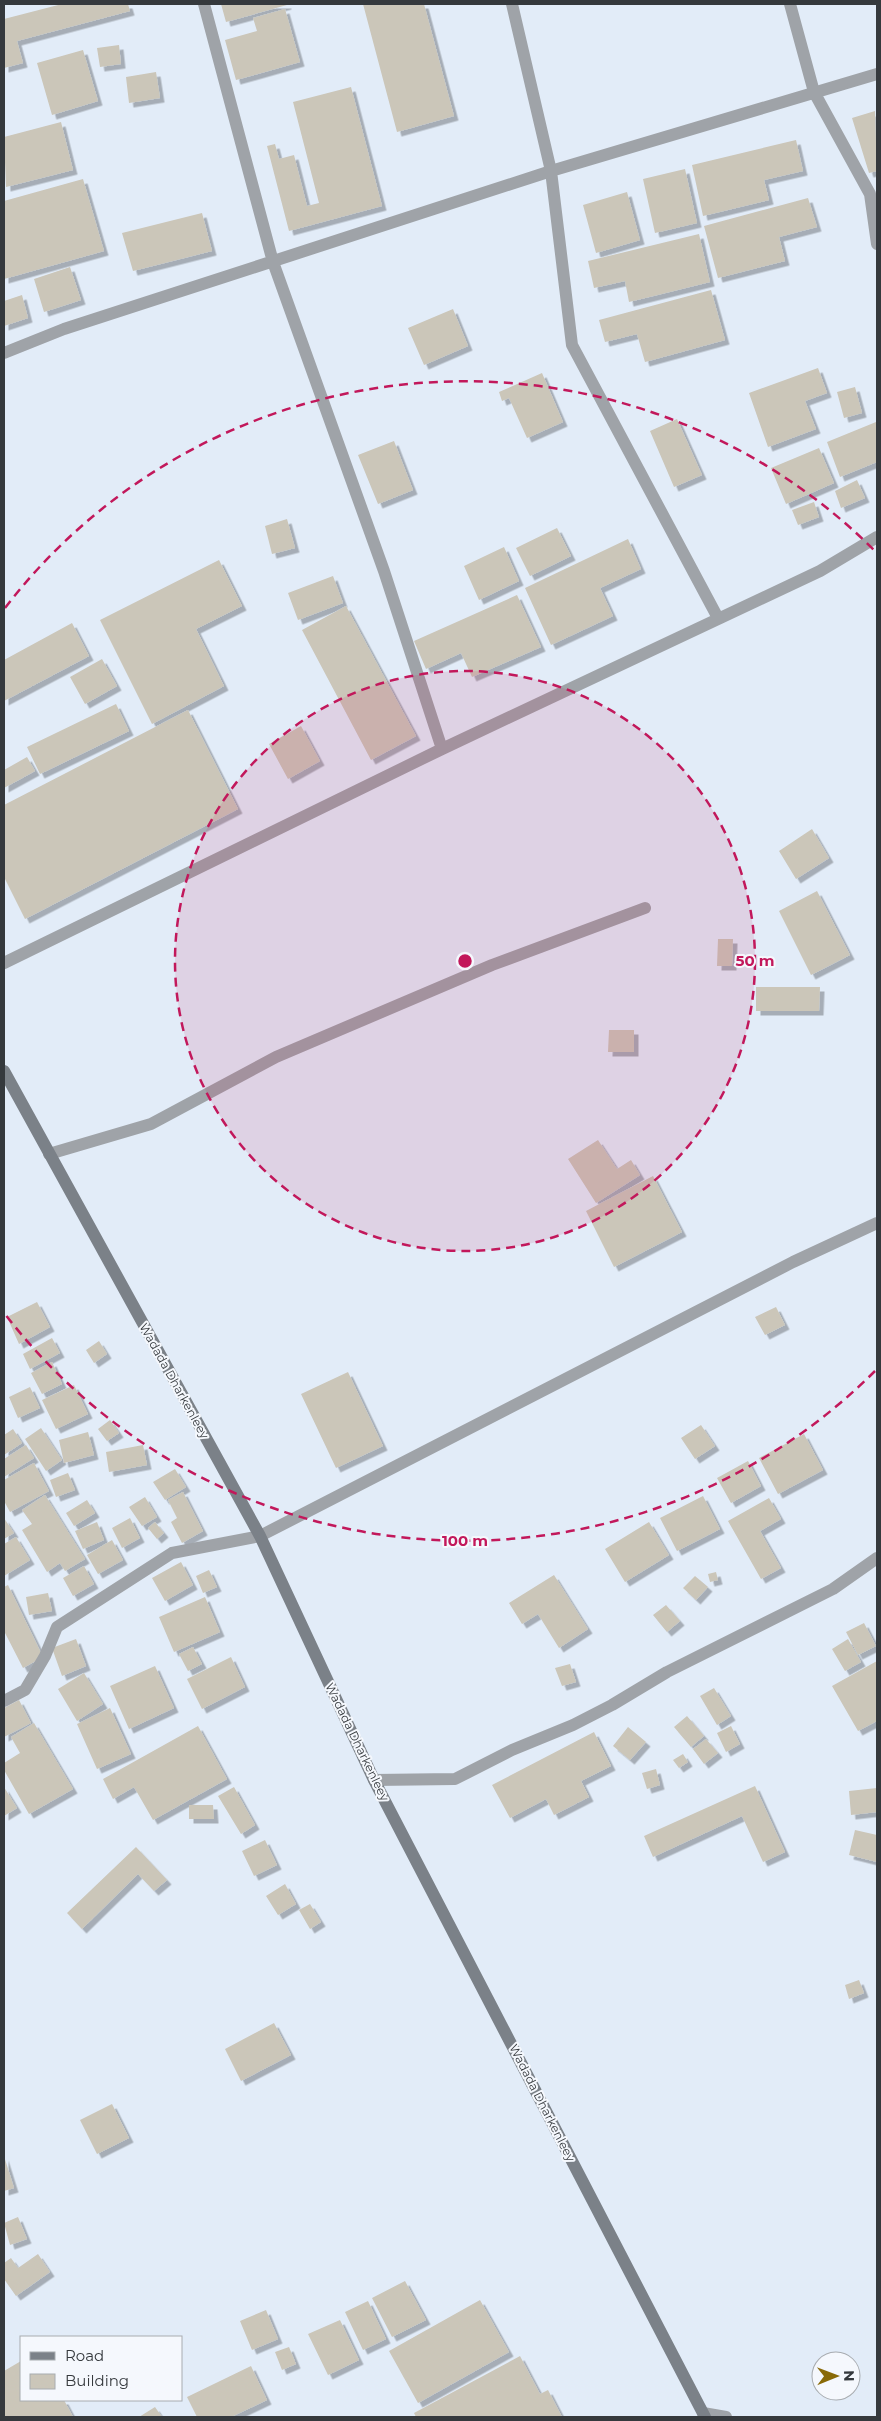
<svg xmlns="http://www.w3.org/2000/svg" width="881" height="2421" font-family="Montserrat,sans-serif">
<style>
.building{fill:#cbc6b9;filter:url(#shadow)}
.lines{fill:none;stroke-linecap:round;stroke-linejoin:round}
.street{stroke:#9fa3a8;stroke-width:12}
.secondary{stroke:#7b8188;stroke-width:12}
.ring{fill:none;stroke:#c2185b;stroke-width:2.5;stroke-dasharray:9 6}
.labels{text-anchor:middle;stroke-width:4;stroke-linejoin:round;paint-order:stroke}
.street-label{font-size:12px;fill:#35393d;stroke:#f5f8fd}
.centre{fill:#c2185b;stroke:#f5f8fd;stroke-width:2.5}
.ring-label{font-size:15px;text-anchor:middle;font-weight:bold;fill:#c2185b;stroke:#f5f8fd;stroke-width:4;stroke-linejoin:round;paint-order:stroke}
</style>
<defs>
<filter id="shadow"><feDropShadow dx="4.5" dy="4.5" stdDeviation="0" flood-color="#0004"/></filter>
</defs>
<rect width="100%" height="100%" fill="#e2ecf8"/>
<path class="building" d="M62,4h66l2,7 -113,30 6,22 -19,5v-49z
M221,4h66v1l-61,17z
M363,4h61l30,112 -57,16z
M285,9l15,53 -64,18 -11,-40 32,-9 -4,-13z
M119,45l2,19 -21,3 -3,-19z
M83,50l15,51 -46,14 -15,-52z
M156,72l4,26 -31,5 -3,-26z
M351,87l31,119 -93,25 -22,-85 8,-2 4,15 15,-4 13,51 12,-3 -26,-101z
M875,111l2,60 -8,2 -17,-55z
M61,122l12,48 -67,17 -2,-50z
M796,140l7,31 -39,9 5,20 -66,16 -11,-51z
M685,169l12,54 -42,10 -12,-54z
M83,179l21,72 -100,28v-78z
M627,192l13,48 -44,13 -13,-48z
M808,198l9,29 -38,10 6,24 -67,17 -14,-52z
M202,213l10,38 -79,20 -11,-38z
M699,234l11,48 -81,20 -4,-21 -31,7 -6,-27z
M70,267l11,33 -37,12 -10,-33z
M711,290l14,50 -80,22 -8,-28 -32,8 -6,-22z
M22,295l6,23 -24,8v-25z
M453,309l15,37 -44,19 -16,-37z
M818,368l9,25 -22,8 11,28 -48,18 -19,-54z
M542,373l21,49 -36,16 -18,-40 -7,3 -3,-9z
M855,387l7,26 -18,5 -7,-26z
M677,419l25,56 -28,12 -24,-56z
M876,422l1,40 -37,15 -13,-35z
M394,441l19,49 -35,14 -20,-49z
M819,448l15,35 -48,21 -15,-36z
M857,480l8,18 -24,10 -6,-17z
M814,502l5,15 -21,8 -6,-15z
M287,519l8,29 -23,6 -7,-28z
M557,528l14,28 -41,20 -14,-28z
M628,539l13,30 -41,19 13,28 -62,29 -26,-57z
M504,547l15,34 -40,19 -15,-34z
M219,560l23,46 -46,23 28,57 -72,38 -52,-104z
M333,576l10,27 -45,17 -10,-27z
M517,595l24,52 -69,30 -11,-24 -35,16 -12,-28z
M346,606l70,130 -45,24 -69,-130z
M72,623l17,33 -85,45v-41z
M102,659l15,27 -32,18 -15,-27z
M116,704l13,27 -89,43 -13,-27z
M188,710l50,99 -213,110 -21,-42v-72z
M301,726l19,35 -32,18 -19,-35z
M27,757l8,14 -31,17v-18z
M812,829l17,29 -33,21 -17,-28z
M817,891l33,64 -39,20 -32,-64z
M718,939h15l-1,27h-15z
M756,987h64l-1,24h-63z
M609,1030h25v22h-26z
M598,1140l19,29 14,-9 9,15 -44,28 -28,-44z
M653,1176l29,56 -68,35 -28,-56z
M37,1302l13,25 -31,17 -12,-27z
M776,1307l9,18 -20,10 -10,-18z
M52,1338l8,15 -30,16 -7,-15z
M99,1341l8,13 -13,9 -8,-13z
M52,1362l10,22 -20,10 -11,-21z
M348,1372l35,74 -47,22 -35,-74z
M74,1385l14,29 -32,15 -14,-29z
M30,1387l10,21 -22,10 -9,-21z
M110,1420l9,13 -12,8 -9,-12z
M701,1425l14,21 -20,13 -14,-21z
M41,1428l21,32 -16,11 -21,-32z
M13,1429l9,14 -18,12v-20z
M88,1432l6,23 -30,8 -5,-23z
M804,1434l19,36 -45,24 -19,-36z
M26,1445l8,13 -30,19v-18z
M143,1445l4,20 -38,7 -3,-20z
M748,1461l13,25 -30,17 -14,-25z
M34,1463l15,28 -39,21 -6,-11v-21z
M175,1469l11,18 -21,13 -12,-18z
M68,1473l7,17 -19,7 -6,-17z
M183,1492l20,39 -21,12 -11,-21 6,-4 -9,-18z
M45,1495l40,64 -20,12 -5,-8 -13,9 -25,-42 10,-6 -10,-14z
M703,1496l17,33 -43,22 -17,-33z
M145,1497l12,20 -15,9 -13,-19z
M769,1498l12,21 -21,12 21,37 -20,11 -33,-58z
M87,1500l8,13 -21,13 -8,-13z
M4,1518l10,15 -10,6z
M130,1518l10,20 -18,10 -10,-20z
M97,1522l7,18 -21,9 -8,-18z
M155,1522l9,11 -7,6 -9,-11z
M649,1522l20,33 -44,27 -20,-33z
M16,1537l14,23 -26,16v-32z
M112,1540l11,20 -25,14 -11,-19z
M181,1562l12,23 -28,16 -13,-23z
M84,1566l10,18 -21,12 -10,-18z
M209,1570l8,17 -14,6 -7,-17z
M716,1572l2,8 -8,2 -2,-8z
M554,1575l34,54 -29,19 -21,-34 -16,10 -13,-21z
M695,1576l13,11 -12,13 -13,-12z
M8,1585l35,72 -20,11 -19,-37v-44z
M48,1593l4,18 -23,4 -3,-18z
M205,1597l15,35 -46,20 -15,-35z
M666,1605l14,16 -13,11 -14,-17z
M864,1623l12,23 -18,9 -12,-23z
M76,1639l10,27 -24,10 -10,-28z
M848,1639l13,23 -16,9 -13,-22z
M193,1647l9,17 -14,7 -9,-17z
M231,1657l14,30 -43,22 -15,-30z
M877,1661v60l-19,10 -26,-45z
M570,1664l6,18 -14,4 -7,-18z
M155,1666l19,42 -45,21 -19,-43z
M84,1673l19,31 -26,17 -19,-32z
M714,1688l17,28 -14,9 -17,-29z
M19,1700l12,23 -27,14v-29z
M110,1708l21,46 -34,15 -20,-45z
M687,1716l17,20 -13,11 -17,-20z
M34,1723l39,66 -44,25 -25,-44v-7l16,-10 -9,-16z
M198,1726l29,53 -74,41 -19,-33 -21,12 -10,-20z
M731,1726l9,18 -14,8 -9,-19z
M628,1727l18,15 -16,18 -17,-14z
M594,1732l17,34 -30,15 8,16 -35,18 -8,-16 -36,19 -18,-33z
M706,1739l12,14 -14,11 -11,-15z
M683,1754l5,8 -9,6 -6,-8z
M656,1769l4,16 -13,4 -5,-16z
M755,1786l30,66 -22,10 -21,-46 -89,41 -9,-21z
M4,1787l13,21 -13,8z
M234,1787l21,38 -14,9 -23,-38z
M877,1788v24l-26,3 -2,-24z
M189,1805h24l1,14h-25z
M855,1830l22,5v27l-28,-7z
M265,1840l12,25 -23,11 -12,-25z
M136,1847l31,33 -13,11 -16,-17 -56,55 -15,-16z
M285,1884l11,20 -18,11 -12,-19z
M310,1904l11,18 -11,7 -11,-19z
M859,1980l5,13 -15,6 -4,-14z
M274,2023l17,32 -50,26 -16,-32z
M112,2104l17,34 -32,16 -17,-34z
M4,2156l10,32 -10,3z
M18,2217l9,22 -17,6 -6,-22z
M38,2254l12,18 -34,24 -12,-17v-16l7,-5 7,10z
M405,2281l21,39 -34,17 -20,-39z
M480,2300l29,52 -91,51 -29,-52z
M368,2301l18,38 -23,11 -18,-38z
M266,2310l12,29 -26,11 -12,-29z
M340,2320l19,40 -31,15 -20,-41z
M289,2347l7,17 -14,6 -7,-18z
M520,2356l20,38 8,-4 14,27h-146l-2,-4z
M21,2361v39h43l9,17h-69v-46z
M251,2366l16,34 -36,17h-34l-10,-20z
M155,2407l7,10h-23z"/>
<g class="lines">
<path class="street" d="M204,4l69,258 111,309 58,178
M512,4l39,167 21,174 146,273
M790,4l24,88 56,102 7,50
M4,353l60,-24 487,-158 326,-97
M4,963l438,-214 378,-178 57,-34
M49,1154l102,-30 125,-67 216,-92 153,-57
M4,1701l21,-11 20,-34 12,-29 115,-74 88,-17 533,-274 84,-39
M374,1780l81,-1 57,-29 61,-25 39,-20 55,-33 166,-83 44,-31
M703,2413l23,4"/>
<path class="secondary" d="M4,1071l256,465 114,244 331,637"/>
</g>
<circle cx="465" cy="961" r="290" fill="#c2185b" fill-opacity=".12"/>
<g class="ring">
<circle cx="465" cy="961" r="290"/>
<path d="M875 1371A580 580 0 0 1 5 1314M5 608A580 580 0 0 1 875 551"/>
</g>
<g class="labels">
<g class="street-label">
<text transform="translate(174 1381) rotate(61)" y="4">Wadada Dharkenleey</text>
<text transform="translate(357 1742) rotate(64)" y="4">Wadada Dharkenleey</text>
<text transform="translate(542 2103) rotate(63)" y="4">Wadada Dharkenleey</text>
</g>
</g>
<circle cx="465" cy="961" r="8" class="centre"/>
<g class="ring-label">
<text x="755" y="966">50 m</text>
<text x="465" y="1546">100 m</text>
</g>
<rect width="881" height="2421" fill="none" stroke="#35393d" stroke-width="10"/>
<rect x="20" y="2336" width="162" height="65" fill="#f5f8fd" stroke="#a8acb0"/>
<rect x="30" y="2352" width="25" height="8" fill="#7b8188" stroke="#a8acb0"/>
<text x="65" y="2361" font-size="15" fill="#35393d">Road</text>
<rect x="30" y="2374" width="25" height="15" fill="#cbc6b9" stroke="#a8acb0"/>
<text x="65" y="2386" font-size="15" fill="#35393d">Building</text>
<g transform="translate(836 2376) rotate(89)"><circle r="24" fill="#f5f8fd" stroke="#a8acb0"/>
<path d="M0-4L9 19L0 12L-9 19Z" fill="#896a08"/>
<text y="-8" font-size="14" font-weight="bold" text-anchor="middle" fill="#35393d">N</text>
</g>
</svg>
